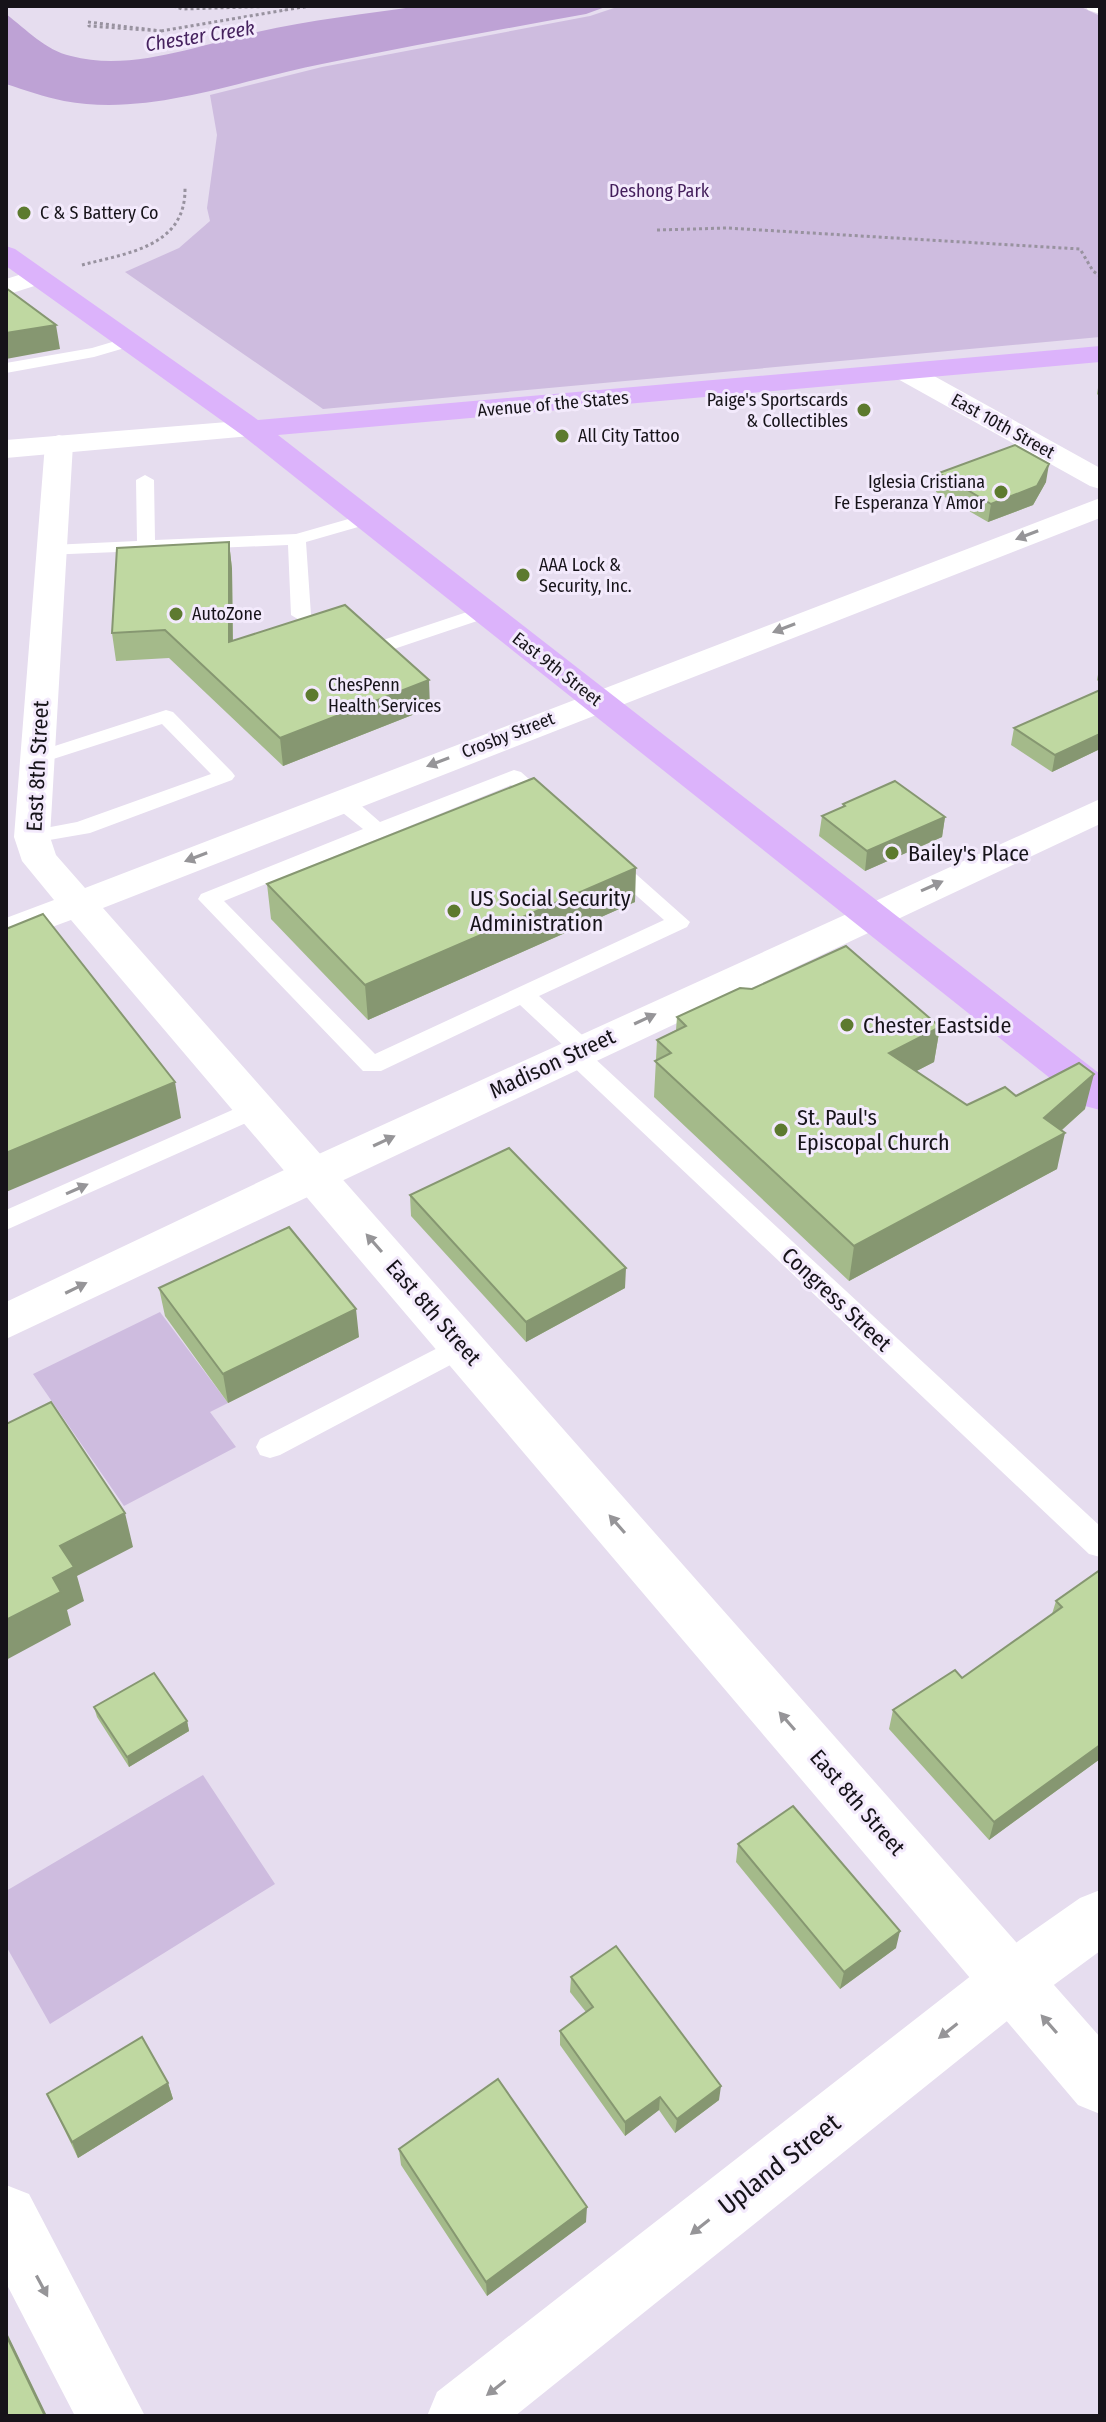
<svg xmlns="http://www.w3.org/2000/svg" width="1106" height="2422" font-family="'Fira Sans Condensed',sans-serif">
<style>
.green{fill:#cebcdf}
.water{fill:#bea2d5}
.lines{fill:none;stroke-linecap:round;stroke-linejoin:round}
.path{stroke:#98929f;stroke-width:3;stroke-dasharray:3 3;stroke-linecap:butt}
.service{fill:#fff;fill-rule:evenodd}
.minor{fill:#fff;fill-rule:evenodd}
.tertiary{fill:#fff;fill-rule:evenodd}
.primary{fill:#dcb3fb;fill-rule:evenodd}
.wall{fill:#a4ba8a}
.shaded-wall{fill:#869771}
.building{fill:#bfd8a1;stroke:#869771;stroke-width:2}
.oneway{fill:#969598}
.poi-dot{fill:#5d7a2f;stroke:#f3eafc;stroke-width:3}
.labels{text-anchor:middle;stroke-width:6;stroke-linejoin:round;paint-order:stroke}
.far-park-label{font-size:18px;fill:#431e5b;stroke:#f3eafc}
.far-poi-label{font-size:18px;fill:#161319;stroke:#f3eafc;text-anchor:start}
.far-street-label{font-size:18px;fill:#161319;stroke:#f3eafc}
.far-water-label{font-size:20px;font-style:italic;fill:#46225f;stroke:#f3eafc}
.street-label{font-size:22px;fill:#161319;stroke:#f3eafc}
.poi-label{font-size:22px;fill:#161319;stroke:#f3eafc;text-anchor:start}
.near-street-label{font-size:26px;fill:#161319;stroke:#f3eafc}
</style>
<rect width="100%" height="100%" fill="#e6ddef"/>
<path class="green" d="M620,6h459l21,10v321l-777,72 -198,-137 54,-24 31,-27 -3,-13 10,-73 -7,-40 112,-28 268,-51z
M160,1312l68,91 -18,9 26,35 -112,59 -91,-132z
M203,1775l72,109 -225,140 -44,-78v-55z"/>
<path class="water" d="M419,6h189l-22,8c-88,16 -176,32 -264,50 -83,16 -171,53 -258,37 -20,-4 -39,-11 -58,-17v-70c21,16 39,36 65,42 60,16 128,-11 186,-24 53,-12 109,-18 162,-26z"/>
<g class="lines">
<path class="path" d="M173,6l9,3 100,-3 3,4
M285,10l25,-4
M88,22l73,9 -72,-5z
M161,31l124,-21
M161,31l124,-21
M657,230l70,-2 353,21 13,22 7,5
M82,265c45,-12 104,-18 103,-77"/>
<path class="service" d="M129,337l8,5 -2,3 -41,12 -88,16v-10l86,-15z
M145,475l9,5 1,60 141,-6 70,-20 9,5 -3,4 -66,19 5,73 -10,6 -10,-6 -3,-70 -243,10 -3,-4 9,-6 86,-4 -1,-61z
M485,606l7,2 3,4 -3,4 -98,33 -7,2 -10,-6 3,-4z
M166,710l7,2 59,60 3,4 -3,4 -142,53 -58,10 -8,-1 -3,-5 3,-5 53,-10 134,-48 -49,-50 -118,38 -7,2 -10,-6 3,-4z
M514,770l7,2 169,150 -3,5 -148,69 52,47 3,6 -3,6 509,471v31l-11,-3 -524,-495 -3,-6 3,-6 -45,-42 -139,66h-18l-165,-172 3,-5 162,-65 -30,-24 -3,-5 3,-5h16l31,27zM511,785l153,135 -289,134 -151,-153z
M257,1099l9,3 3,6 -3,6 -260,116v-20z
M463,1335l10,4 4,7 -4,7 -193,102 -10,3 -10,-3 -4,-8 4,-8z"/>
<path class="minor" d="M1085,6h15v8l-12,-4z
M38,269l9,3 4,5 -4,5 -41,13v-16z
M906,364l10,2 184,102v21l-10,-3 -194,-108 -4,-6 4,-6z
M59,435l10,3 4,6 -23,393 6,18 29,33 1015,-390v20l-997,390 997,1129v77l-22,-9 -1007,-1185 -65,24v-26l48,-18 -32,-39 -8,-24 31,-393 4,-6z
M6,2185l23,9 116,222h-70l-69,-133z"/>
<path class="tertiary" d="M252,420l10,3 4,6 -4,6 -256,23v-18z
M1100,799v25l-1094,515v-37l293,-139z
M1100,1890v61l-68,50 -517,415h-88l10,-24 553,-431 90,-63z"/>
<path class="primary" d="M6,246l9,3 243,171 842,-74v16l-822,73 822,639v36l-15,-4 -843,-671 -236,-169z"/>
</g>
<path class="wall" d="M1100,376v21l-3,-3z
M939,473l107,9 -13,23 -45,17 -52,-30z
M229,542l3,27 1,72 197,67 -147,58 -114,-108 -53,3 -4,-28z
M1100,664v19l-3,-3z
M1100,690v59l-48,23 -41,-27 3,-17z
M843,804l102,13 -3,20 -77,34 -46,-35 3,-20 21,-9z
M267,884l368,18 -267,118 -97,-101z
M677,1017l263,10 -6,35 -18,9 51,34 49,-9 69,13 -24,22 -4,38 -208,112 -195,-184 3,-57 19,-10z
M410,1195l215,93 -99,54 -115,-126z
M159,1288l200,49 -131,66 -63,-87z
M1100,1570v189l-111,81 -100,-111 4,-19 69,-32 90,-64 4,-13z
M94,1707l93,14 2,10 -60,36 -32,-50z
M738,1844l158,104 -56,41 -104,-127z
M571,1977l148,123 -44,33 -16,-23 -34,26 -65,-91v-14l26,-19 -16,-20z
M168,2083l5,16 -95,59 -31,-64z
M399,2149l187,73 -99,74 -86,-131z"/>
<path class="shaded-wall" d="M56,325l4,24 -54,10v-26z
M1049,464l-3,18 -13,23 -45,17 3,-18z
M229,542l3,27 1,101 -4,-28z
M429,680l1,28 -147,58 -3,-28z
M1100,734v15l-48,23 3,-17z
M945,817l-3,20 -77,34 2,-20z
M636,868l-1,34 -267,118 -3,-35z
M940,1027l-6,35 -50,26 5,-35z
M1094,1074l-9,35 -37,33 17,-9 -8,36 -208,112 5,-35 190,-128z
M175,1082l6,36 -175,74v-39z
M626,1268l-1,20 -99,54v-20z
M356,1309l3,28 -131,66 -5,-29z
M125,1513l8,34 -56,29 7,25 -17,9 4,15 -65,35v-40l47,-42 7,-32z
M187,1721l2,10 -60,36 -2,-10z
M1100,1745v14l-111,81 5,-18z
M900,1931l-4,17 -56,41 4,-17z
M168,2083l5,16 -95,59 -6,-16z
M721,2086l-2,14 -44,33 2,-14z
M660,2097l-1,13 -34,26v-14z
M587,2207l-1,15 -99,74 -1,-14z
M6,2331l41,85h-2l-39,-81z"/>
<path class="building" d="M6,288l50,37 -50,8z
M1015,445l34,19 -12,22 -46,18 -52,-31z
M229,542v100l116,-37 84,75 -149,58 -115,-108 -53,3 5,-85z
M1100,690v44l-45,21 -41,-27z
M534,778l102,90 -271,117 -98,-101z
M895,781l50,36 -78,34 -45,-35 23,-10 -2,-2z
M43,914l132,168 -169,71v-224z
M846,946l94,81 -51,26 78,52 38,-18 11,9 63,-33 15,11 -50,44 21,15 -211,113 -199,-185 16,-8 -14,-13 29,-14 -9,-9 63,-29 12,1z
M509,1148l117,120 -100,54 -116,-127z
M289,1227l67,82 -133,65 -64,-86z
M51,1402l74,111 -65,33 14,21 -21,11 8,14 -55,28v-196z
M1100,1570v175l-106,77 -101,-112 62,-40 7,8 100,-71 -6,-6z
M154,1673l33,48 -60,36 -33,-50z
M793,1806l107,125 -56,41 -106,-128z
M616,1946l105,140 -44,33 -17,-22 -35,25 -65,-91 33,-24 -22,-30z
M142,2037l26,46 -96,59 -25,-48z
M498,2079l89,128 -101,75 -87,-133z
M6,2335l39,81h-39z"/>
<defs><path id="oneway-solid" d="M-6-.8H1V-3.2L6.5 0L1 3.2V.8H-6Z" transform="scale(2)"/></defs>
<g class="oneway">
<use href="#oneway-solid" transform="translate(1027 535) rotate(159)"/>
<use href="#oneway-solid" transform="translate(784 628) rotate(159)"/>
<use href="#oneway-solid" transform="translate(438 762) rotate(159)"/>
<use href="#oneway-solid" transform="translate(196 857) rotate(159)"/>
<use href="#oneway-solid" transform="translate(932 886) rotate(-24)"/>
<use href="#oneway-solid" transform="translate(645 1019) rotate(-25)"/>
<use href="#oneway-solid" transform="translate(384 1141) rotate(-25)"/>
<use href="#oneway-solid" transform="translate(77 1189) rotate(-24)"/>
<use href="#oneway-solid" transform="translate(374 1243) rotate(-131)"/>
<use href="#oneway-solid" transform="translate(76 1288) rotate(-26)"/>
<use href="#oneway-solid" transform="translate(617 1524) rotate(-131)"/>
<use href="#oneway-solid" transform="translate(787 1721) rotate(-131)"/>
<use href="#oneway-solid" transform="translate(1049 2024) rotate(-131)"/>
<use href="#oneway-solid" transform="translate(948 2031) rotate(142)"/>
<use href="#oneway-solid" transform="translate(700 2227) rotate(142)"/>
<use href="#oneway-solid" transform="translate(42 2286) rotate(62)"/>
<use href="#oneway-solid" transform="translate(496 2388) rotate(142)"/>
</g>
<g class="poi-dot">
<circle cx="24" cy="213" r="8"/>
<circle cx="864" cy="410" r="8"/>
<circle cx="562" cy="436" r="8"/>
<circle cx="1001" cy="492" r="8"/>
<circle cx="523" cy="575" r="8"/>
<circle cx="176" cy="614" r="8"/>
<circle cx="312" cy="695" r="8"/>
<circle cx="892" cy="853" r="8"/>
<circle cx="454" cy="911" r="8"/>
<circle cx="847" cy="1025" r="8"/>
<circle cx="781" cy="1130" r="8"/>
</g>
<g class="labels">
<g class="far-park-label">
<text x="659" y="197">Deshong Park</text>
</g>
<g class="far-poi-label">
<text x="40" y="219">C &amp; S Battery Co</text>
<text x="848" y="406" text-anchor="end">Paige's Sportscards<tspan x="848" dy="21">&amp; Collectibles</tspan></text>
<text x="578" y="442">All City Tattoo</text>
<text x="985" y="488" text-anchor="end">Iglesia Cristiana<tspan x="985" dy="21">Fe Esperanza Y Amor</tspan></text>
<text x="539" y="571">AAA Lock &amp;<tspan x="539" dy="21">Security, Inc.</tspan></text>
<text x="192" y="620">AutoZone</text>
<text x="328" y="691">ChesPenn<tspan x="328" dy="21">Health Services</tspan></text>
</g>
<g class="far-street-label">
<text transform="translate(553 404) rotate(-5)" y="6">Avenue of the States</text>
<text transform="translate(1003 426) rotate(29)" y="6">East 10th Street</text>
<text transform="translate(557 669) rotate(38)" y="6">East 9th Street</text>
<text transform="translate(508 735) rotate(-21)" y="6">Crosby Street</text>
</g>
<g class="far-water-label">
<text transform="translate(200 36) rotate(-9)" y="7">Chester Creek</text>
</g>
<g class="street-label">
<text transform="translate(37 766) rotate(-87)" y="8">East 8th Street</text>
<text transform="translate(552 1063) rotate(-25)" y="8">Madison Street</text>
<text transform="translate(837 1299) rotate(43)" y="8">Congress Street</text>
<text transform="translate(434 1312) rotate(49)" y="8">East 8th Street</text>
<text transform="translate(858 1802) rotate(49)" y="8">East 8th Street</text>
</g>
<g class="poi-label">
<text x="908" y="861">Bailey's Place</text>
<text x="470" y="906">US Social Security<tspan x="470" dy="25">Administration</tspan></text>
<text x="863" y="1033">Chester Eastside</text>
<text x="797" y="1125">St. Paul's<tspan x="797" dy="25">Episcopal Church</tspan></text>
</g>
<g class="near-street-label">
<text transform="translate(779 2164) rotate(-38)" y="9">Upland Street</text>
</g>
</g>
<rect width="1106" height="2422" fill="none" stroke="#161319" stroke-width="16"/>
</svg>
